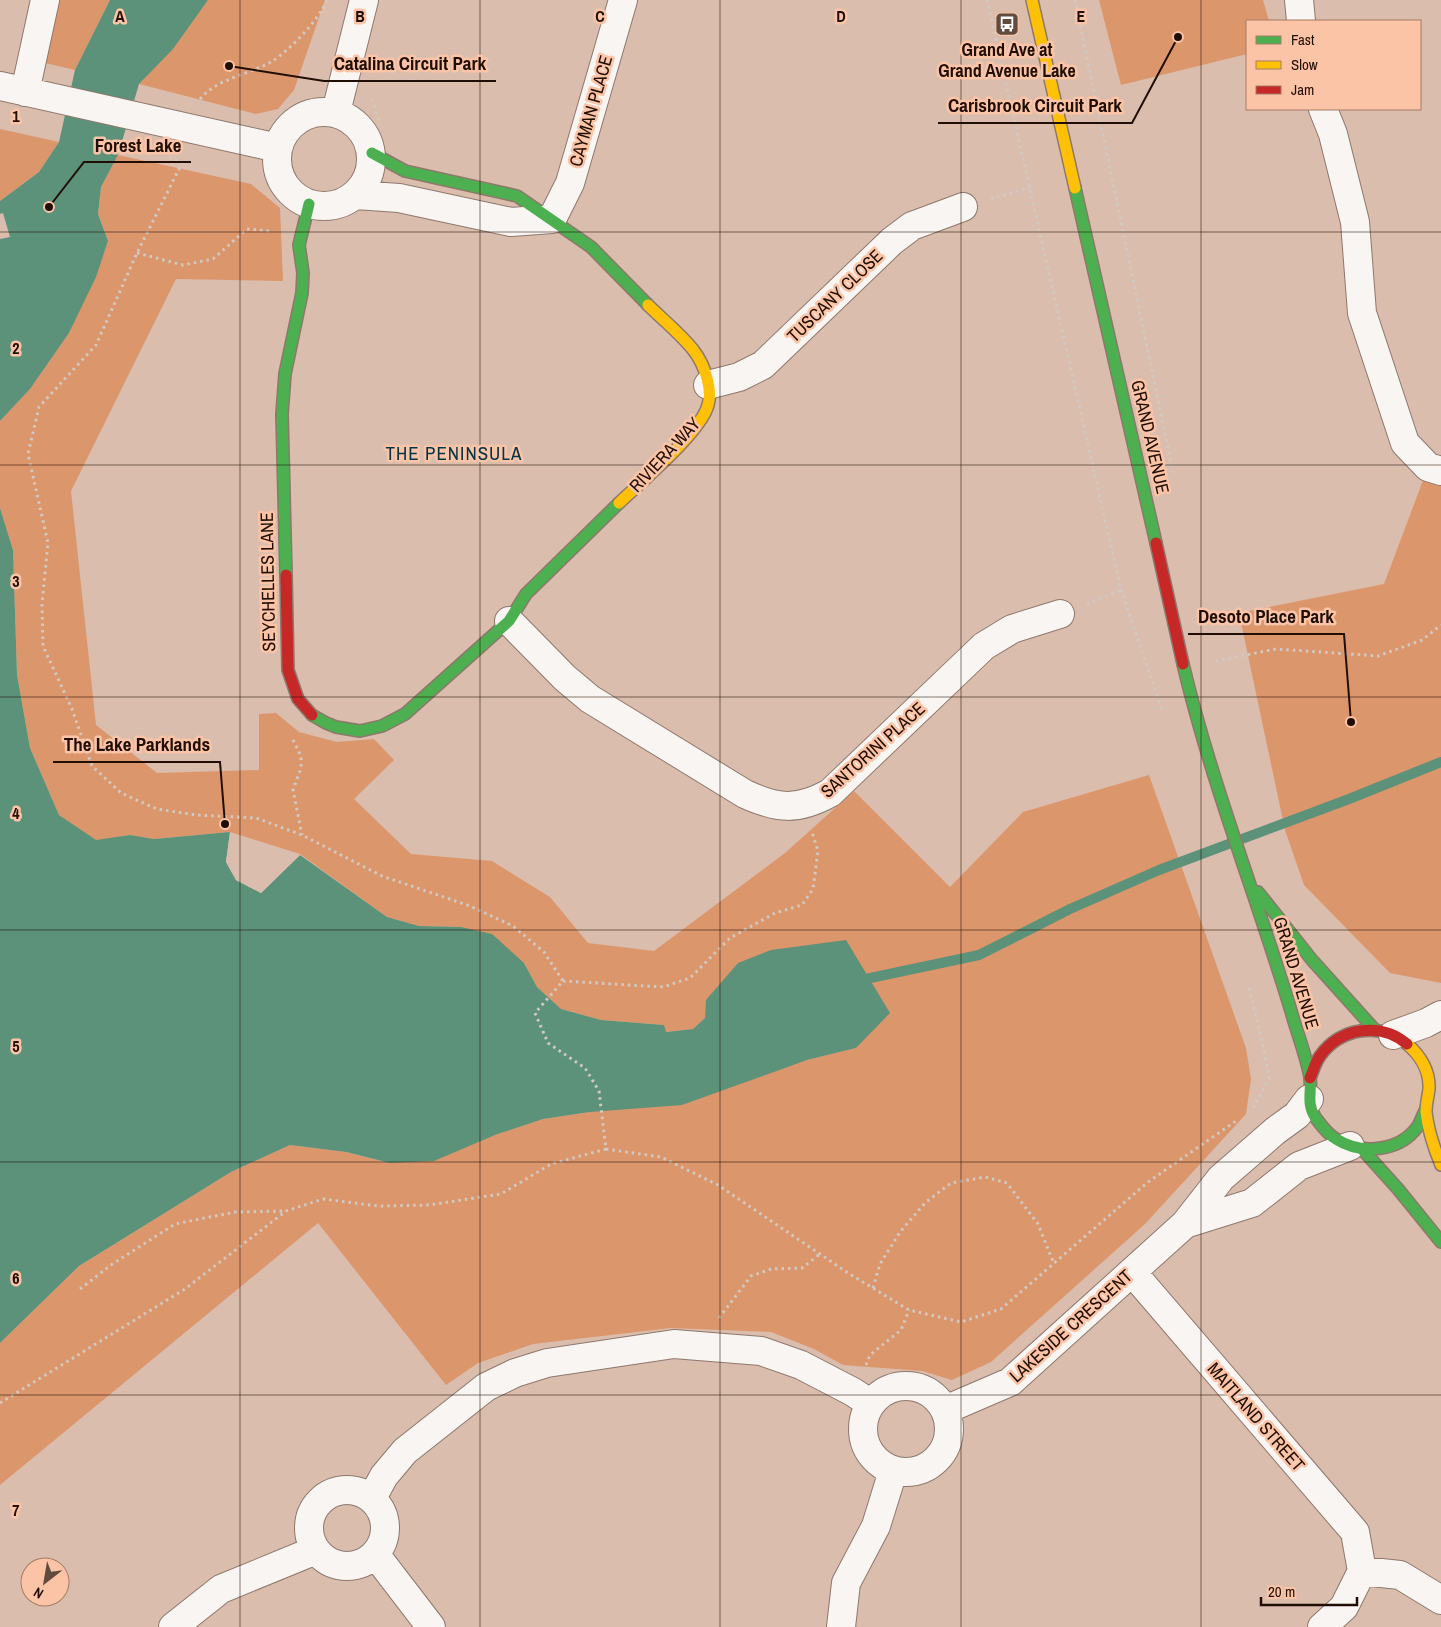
<svg xmlns="http://www.w3.org/2000/svg" width="1441" height="1627" font-family="'Archivo Narrow',sans-serif">
<style>
.green{fill:#dc966b}
.water{fill:#5c917a}
.pier{fill:#dabdad}
.lines{fill:none;stroke-linecap:round;stroke-linejoin:round}
.stream{stroke:#5c917a;stroke-width:10}
.street-casing{stroke:#8e786c;stroke-width:30}
.fast-casing{stroke:#8e786c;stroke-width:14}
.slow-casing{stroke:#8e786c;stroke-width:14}
.jam-casing{stroke:#8e786c;stroke-width:14}
.path{stroke:#d2c9c3;stroke-width:3;stroke-dasharray:2.5 4;stroke-linecap:butt}
.street{stroke:#f9f5f3;stroke-width:28}
.fast{stroke:#4caf50;stroke-width:11}
.slow{stroke:#ffc107;stroke-width:11}
.jam{stroke:#c62828;stroke-width:11}
.grid{fill:none;stroke:#200e04;stroke-width:1;stroke-opacity:0.55}
.labels{text-anchor:middle;stroke-width:5;stroke-linejoin:round;paint-order:stroke}
.poi-label{font-size:18px;font-weight:bold;fill:#200e04;stroke:#fcc4a6}
.street-label{font-size:18px;fill:#200e04;stroke:#fcc4a6}
.neighbourhood-label{font-size:19px;letter-spacing:1px;fill:#013447;stroke:#fcc4a6}
.grid-label{font-size:16px;text-anchor:middle;font-weight:bold;fill:#200e04;stroke:#fcc4a6;stroke-width:5;stroke-linejoin:round;paint-order:stroke}
.leader{fill:none;stroke:#200e04;stroke-width:2}
.callout-dot{fill:#200e04;stroke:#fcc4a6;stroke-width:2}
.callout-label{font-size:19px;text-anchor:middle;font-weight:bold;fill:#200e04;stroke:#fcc4a6;stroke-width:5;stroke-linejoin:round;paint-order:stroke}
</style>
<rect width="100%" height="100%" fill="#dabdad"/>
<path class="green" d="M59,0h51l-35,70 -30,-7z
M208,0h117l-31,90 -16,19 -22,5 -117,-30 34,-36z
M1099,0h164l6,21h-22v33l-126,31z
M0,129l59,13 -20,30 -39,29z
M118,155l133,29 29,24 3,73 -107,-2 -105,212 25,234 61,48 102,-3v-56l17,-1 23,19 38,10 37,-3 20,21 -40,39 57,55 81,7 58,36 38,46 66,8 131,-98 69,-62 96,96 73,-75 126,-37 97,273 5,31 -5,35 -101,110 -154,138 -39,18 -30,-9 -79,-6 -29,-16 -43,-17 -100,-4 -138,16 -55,19 -32,22 -128,-162 -318,262v-142l79,-77 152,-94 59,-27 56,7 43,11 106,-28 48,-16 47,-7 169,-36 48,-16 49,-12 -149,-48 -2,18 -12,11 -28,3 -2,-7 -62,-5 -40,-11 -24,-22 -13,-24 -63,-36 -42,-1 -32,-9 -87,-63 -70,-22 -76,7 -24,-4 -34,6 -37,-26 -29,-67 -13,-73 -4,-125 -13,-42v-87l30,-32 39,-56 26,-56 13,-36 -10,-27 3,-27z
M1428,467l13,4v512l-51,-10 -86,-88 -19,-55 -46,-217 145,-29z"/>
<path class="water" d="M110,0h98l-35,49 -34,35 -21,71 -17,32 -3,27 10,27 -12,36 -27,56 -39,56 -30,32v-182l10,-2 -7,-24 -3,1v-13l39,-29 20,-30 16,-72z
M0,508l13,42 4,125 13,73 29,67 37,25 34,-5 24,4 76,-7 -4,30 10,18 25,13 39,-38 87,62 32,9 42,1 31,7 32,29 13,24 24,22 40,11 63,5 2,7 27,-3 12,-11 1,-18 32,-37 33,-13 75,-10 44,73 -34,35 -49,12 -125,45 -92,7 -47,7 -48,16 -61,26 -44,2 -44,-11 -56,-7 -59,27 -152,94 -79,77z"/>
<path class="pier" d="M230,832l2,1 -3,29 9,16 22,12 37,-36 3,1 -39,38 -25,-13 -10,-18z"/>
<g class="lines">
<path class="stream" d="M856,981l123,-26 91,-46 89,-39 190,-71 92,-37"/>
<g class="street-casing">
<path id="street" d="M1299,0l2,21
M0,86l278,62
M25,92l20,-92
M1323,109l10,25 22,88 7,91 43,130 23,24 13,4
M336,112l28,-112
M277 159a47 47 0 1 1 94 0a47 47 0 1 1-94 0Z
M356,195l43,3 112,24 41,-3 18,-36 53,-183
M708,385l31,-8 24,-12 129,-124 20,-15 51,-19
M509,621l56,57 25,21 155,95c33,15 52,17 85,-1l154,-147 28,-17 48,-15
M1393,1035l33,-12 15,-8
M1185,1224l67,-21 47,-37 51,-20
M1132,1272l223,260 7,39 -18,36 -22,20
M863 1429a43 43 0 1 1 86 0a43 43 0 1 1-86 0Z
M945,1410l65,-28 175,-158 36,-46 54,-47 22,-16 12,-16
M309 1528a38 38 0 1 1 76 0a38 38 0 1 1-76 0Z
M372,1498l12,-22 21,-25 81,-64 29,-14 32,-10 127,-19 87,7 40,14 52,27 18,12
M375,1554l56,73
M1362,1571l38,4 41,25
M173,1627l48,-38 95,-39
M841,1627l5,-44 30,-57 17,-55"/>
</g>
<g class="fast-casing">
<path id="fast" d="M372,153l33,18 112,25 74,51 57,58
M1075,188l81,355
M286,575l-4,-161 3,-40 17,-81 1,-20 -4,-28 10,-41
M1183,664c28,118 73,231 108,347 6,22 15,44 19,66 2,14 -4,26 5,40 6,8 12,17 21,22 25,16 64,13 82,-13 3,-5 5,-12 8,-17
M312,715l14,8 10,4 24,4 22,-5 23,-12 104,-93 17,-27 93,-91
M1258,892l54,68 63,70
M1362,1149l36,40 43,53"/>
</g>
<g class="slow-casing">
<path id="slow" d="M1032,0l43,188
M619,503c22,-21 82,-71 89,-98 5,-16 -4,-41 -14,-54 -11,-15 -32,-32 -46,-46
M1407,1044c13,11 23,27 22,45 -1,8 -3,15 -3,23 2,18 8,36 15,53"/>
</g>
<g class="jam-casing">
<path id="jam" d="M1156,543l27,121
M286,575l2,95 10,29 14,16
M1310,1078c3,-7 5,-15 10,-22 20,-28 60,-35 87,-12"/>
</g>
<path class="path" d="M987,0l134,590 42,123
M1075,0l98,472
M200,99c18,-21 48,-24 71,-37 18,-11 48,-42 56,-62
M372,99l8,25
M991,199l40,-12
M137,253l46,12 30,-6 34,-30 23,2
M1087,604l34,-14
M1216,661l60,-12 102,7 44,-16 19,-15
M293,740l8,16v12l-8,22 9,45
M563,981l100,6 27,-9 40,-40 45,-25 27,-8 11,-16 5,-38 -6,-19
M1249,988l14,57 6,33 -16,30
M606,1149l55,8 57,28 130,88 61,37 52,12 40,-13 147,-127 88,-61
M873,1288l7,-24 20,-32 26,-30 25,-19 34,-6 22,6 31,41 16,40
M80,1289l31,-24 64,-41 60,-12 50,-1
M719,1318l32,-42 20,-7 31,-1 18,-14
M866,1365l4,-10 31,-25 8,-20
M0,1403l185,-114 101,-78 37,-12 55,7 51,-1 72,-11 50,-30 55,-15 -7,-58 -14,-23 -37,-25 -13,-30 28,-32 -19,-29 -31,-26 -43,-20 -88,-30 -80,-41 -46,-17 -60,-3 -39,-6 -36,-16 -29,-27 -20,-57 -29,-63 -1,-43 6,-60 -20,-89 11,-47 57,-62 41,-92 45,-90 -14,-6"/>
<use href="#street" class="street"/>
<use href="#fast" class="fast"/>
<use href="#slow" class="slow"/>
<use href="#jam" class="jam"/>
</g>
<path class="grid" d="M240,0v1627M480,0v1627M720,0v1627M961,0v1627M1201,0v1627M0,232h1441M0,465h1441M0,697h1441M0,930h1441M0,1162h1441M0,1395h1441"/>
<defs>
<g id="bus-square" transform="scale(1.25)"><rect x="-9" y="-9" width="18" height="18" rx="4" fill="#614b3f" stroke="#fcc4a6"/><path d="M-5-6H5V4H4V6H2V4H-2V6H-4V4H-5ZM-3.5-4V0h7V-4ZM-3.5 1.2v1.5H-2V1.2ZM2 1.2v1.5H3.5V1.2Z" fill="#fff"/></g>
</defs>
<g fill-rule="evenodd">
<use href="#bus-square" x="1007" y="24"/>
</g>
<g class="labels">
<g class="poi-label">
<text x="1007" y="56">Grand Ave at<tspan x="1007" dy="21">Grand Avenue Lake</tspan></text>
</g>
<g class="street-label">
<text transform="translate(591 111) rotate(-74)" y="6">CAYMAN PLACE</text>
<text transform="translate(835 296) rotate(-44)" y="6">TUSCANY CLOSE</text>
<text transform="translate(1150 437) rotate(77)" y="6">GRAND AVENUE</text>
<text transform="translate(665 455) rotate(-47)" y="6">RIVIERA WAY</text>
<text transform="translate(268 582) rotate(-91)" y="6">SEYCHELLES LANE</text>
<text transform="translate(873 750) rotate(-42)" y="6">SANTORINI PLACE</text>
<text transform="translate(1296 973) rotate(73)" y="6">GRAND AVENUE</text>
<text transform="translate(1071 1326) rotate(-42)" y="6">LAKESIDE CRESCENT</text>
<text transform="translate(1256 1417) rotate(49)" y="6">MAITLAND STREET</text>
</g>
<g class="neighbourhood-label">
<text x="454" y="460">THE PENINSULA</text>
</g>
</g>
<g class="grid-label">
<text x="120" y="22">A</text>
<text x="360" y="22">B</text>
<text x="600" y="22">C</text>
<text x="841" y="22">D</text>
<text x="1081" y="22">E</text>
<text x="16" y="122">1</text>
<text x="16" y="354">2</text>
<text x="16" y="587">3</text>
<text x="16" y="819">4</text>
<text x="16" y="1052">5</text>
<text x="16" y="1284">6</text>
<text x="16" y="1516">7</text>
</g>
<path class="leader" d="M229 66L324 81H496M1178 37L1132 123H938M49 207L84 162H191M1351 722L1344 634H1188M225 824L220 762H53"/>
<g class="callout-dot">
<circle cx="229" cy="66" r="5"/>
<circle cx="1178" cy="37" r="5"/>
<circle cx="49" cy="207" r="5"/>
<circle cx="1351" cy="722" r="5"/>
<circle cx="225" cy="824" r="5"/>
</g>
<g class="callout-label">
<text x="410" y="70">Catalina Circuit Park</text>
<text x="1035" y="112">Carisbrook Circuit Park</text>
<text x="138" y="152">Forest Lake</text>
<text x="1266" y="623">Desoto Place Park</text>
<text x="137" y="751">The Lake Parklands</text>
</g>
<rect x="1246" y="20" width="175" height="90" fill="#fcc4a6" stroke="#a47b65"/>
<rect x="1256" y="36" width="25" height="8" fill="#4caf50" stroke="#a47b65"/>
<text x="1291" y="45" font-size="15" fill="#200e04">Fast</text>
<rect x="1256" y="61" width="25" height="8" fill="#ffc107" stroke="#a47b65"/>
<text x="1291" y="70" font-size="15" fill="#200e04">Slow</text>
<rect x="1256" y="86" width="25" height="8" fill="#c62828" stroke="#a47b65"/>
<text x="1291" y="95" font-size="15" fill="#200e04">Jam</text>
<g transform="translate(45 1582) rotate(211)"><circle r="24" fill="#fcc4a6" stroke="#a47b65"/>
<path d="M0-4L9 19L0 12L-9 19Z" fill="#614b3f"/>
<text y="-8" font-size="14" font-weight="bold" text-anchor="middle" fill="#200e04">N</text>
</g>
<path d="M1261 1597v8h96v-8" fill="none" stroke="#200e04" stroke-width="2.5"/>
<text x="1268" y="1597" font-size="15" fill="#200e04" stroke="#fcc4a6" stroke-width="4" paint-order="stroke">20 m</text>
</svg>
